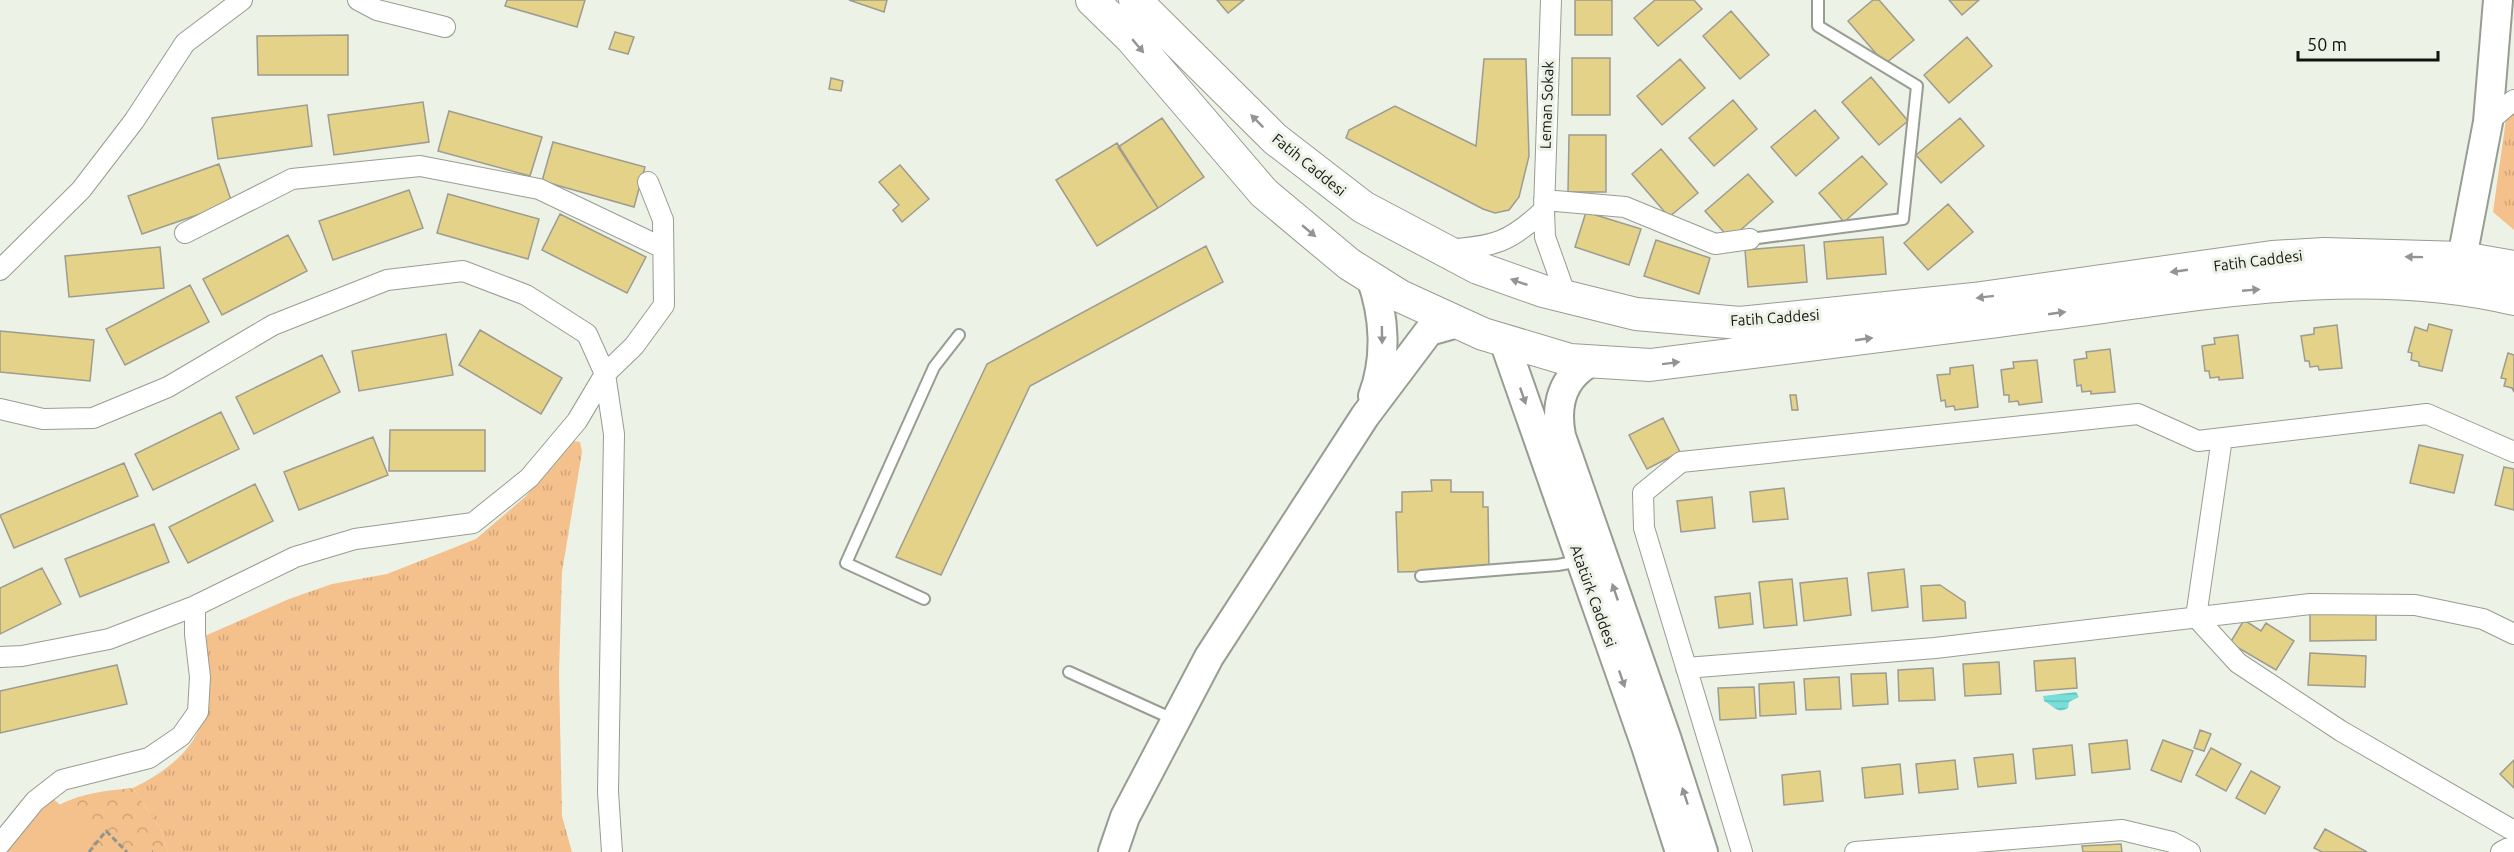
<svg xmlns="http://www.w3.org/2000/svg" width="2514" height="852" font-family="Ubuntu,sans-serif">
<style>
.grass{fill:url(#grass-tufts)}
.forest{fill:url(#forest-crowns)}
.pitch{fill:#f4c08c}
.water{fill:url(#water-rules)}
.building{fill:#e3d287;stroke:#9e9b90;stroke-width:1.5}
.lines{fill:none;stroke-linecap:round;stroke-linejoin:round}
.lane-casing{stroke:#979d92;stroke-width:14}
.street-casing{stroke:#979d92;stroke-width:22}
.secondary-casing{stroke:#979d92;stroke-width:32}
.primary-casing{stroke:#979d92;stroke-width:34}
.path{stroke:#92958d;stroke-width:3;stroke-dasharray:6 3;stroke-linecap:butt}
.lane{stroke:#fff;stroke-width:10}
.street{stroke:#fff;stroke-width:20}
.secondary{stroke:#fff;stroke-width:28}
.primary{stroke:#fff;stroke-width:32}
.oneway{fill:#949593}
.labels{text-anchor:middle;stroke-width:6;stroke-linejoin:round;paint-order:stroke}
.street-label{font-size:15px;fill:#11130f;stroke:#edf2e7}
</style>
<defs>
<pattern id="grass-tufts" width="24" height="20" patternUnits="userSpaceOnUse" patternTransform="scale(1.5)"><rect width="24" height="20" fill="#f4c08c"/><path d="M3 7l-1-3M5 7V3M7 7l1-3M15 17l-1-3M17 17v-4M19 17l1-3" fill="none" stroke="#d0a478"/></pattern>
<pattern id="forest-crowns" width="20" height="18" patternUnits="userSpaceOnUse" patternTransform="scale(1.5)"><rect width="20" height="18" fill="#f4c08c"/><path d="M2 6a3 3 0 1 1 6 0M12 15a3 3 0 1 1 6 0" fill="none" stroke="#d0a478"/></pattern>
<pattern id="water-rules" width="6" height="5" patternUnits="userSpaceOnUse" patternTransform="scale(1.5)"><rect width="6" height="5" fill="#78ded9"/><path d="M0 2.5h6" fill="none" stroke="#67beb9"/></pattern>
</defs>
<rect width="100%" height="100%" fill="#edf2e7"/>
<path class="grass" d="M2514,112v118l-21,-18 13,-93z
M573,441l7,1 2,10 -20,120 -3,101 3,143 10,36h-404l-8,-24 -27,-40c33,-16 66,-40 72,-79 3,-22 -3,-49 -5,-71l89,-39 43,-15 55,-10 89,-35 49,-42z"/>
<path class="forest" d="M133,788l27,40 8,24h-156c11,-12 22,-29 35,-39 24,-19 56,-22 86,-25z"/>
<path class="pitch" d="M52,798l41,34 -17,20h-70z"/>
<path class="water" d="M2076,692l3,5 -10,5 -1,6c-11,7 -15,-3 -24,-7l-1,-5z"/>
<path class="building" d="M507,0h78l-8,27 -72,-21z
M849,0h38l-3,12z
M1217,0h27l-16,13z
M1575,0h37v35h-37z
M1655,0h39l8,9 -44,37 -24,-28z
M1873,0h6l35,40 -29,24 -37,-43z
M1949,0h30l-17,15z
M1731,11l38,44 -29,24 -37,-43z
M615,32l19,5 -6,17 -19,-5z
M348,35v40h-90l-1,-39z
M1967,37l25,29 -43,37 -25,-28z
M1572,58h38v57h-38z
M1484,59h42l3,97 -10,41 -10,13 -14,3 -12,-4 -137,-71 3,-8 46,-24 81,40z
M1680,59l25,29 -43,37 -25,-29z
M1871,77l37,44 -29,24 -37,-43z
M831,78l12,3 -2,10 -12,-2z
M1733,100l24,29 -43,37 -25,-28z
M423,102l6,40 -95,13 -6,-40z
M307,105l5,41 -94,13 -6,-41z
M1815,110l24,28 -43,38 -25,-29z
M449,111l93,26 -12,39 -92,-25z
M1162,118l42,59 -46,31 -40,-61z
M1960,118l24,28 -43,37 -25,-28z
M1569,135h37v57h-38z
M553,142l92,25 -11,40 -92,-26z
M1117,143l41,65 -61,38 -41,-66z
M1661,149l37,44 -29,24 -37,-43z
M1862,156l25,28 -43,38 -25,-29z
M219,164l13,39 -90,31 -14,-38z
M900,165l29,34 -27,23 -9,-12 6,-5 -20,-23z
M1748,174l25,28 -43,37 -25,-28z
M409,190l14,38 -90,32 -14,-39z
M448,194l91,25 -11,40 -91,-26z
M1948,204l25,28 -45,38 -24,-27z
M1586,212l55,17 -12,36 -54,-18z
M560,214l86,43 -19,36 -85,-43z
M288,235l19,36 -85,44 -19,-36z
M1883,237l3,37 -59,5 -3,-37z
M1656,240l54,18 -11,36 -55,-18z
M1804,245l3,37 -59,5 -3,-37z
M1206,246l17,36 -193,104 -89,189 -45,-18 91,-193z
M160,247l4,41 -95,9 -4,-41z
M190,285l19,37 -84,43 -19,-36z
M2429,324l23,6 -10,41 -23,-5v-4l-8,-2 1,-7 -4,-1 7,-25 12,4z
M2337,325l5,43 -23,2 -1,-4 -8,1 -1,-6h-4l-4,-25 13,-2v-6z
M480,330l82,48 -21,36 -82,-49z
M0,331l94,9 -4,41 -90,-9z
M446,334l7,41 -94,16 -7,-40z
M2238,335l5,43 -24,2v-3l-9,1 -1,-7h-4l-3,-25 13,-2 -1,-6z
M2110,349l5,43 -24,2v-3l-9,1 -1,-7 -4,1 -3,-26 13,-2 -1,-6z
M2508,353l6,2v37l-2,-4 -8,-2 2,-7 -5,-1z
M322,355l18,37 -86,42 -18,-37z
M2037,360l5,42 -23,3 -1,-4 -9,1v-7h-5l-3,-25 13,-2 -1,-6z
M1973,365l5,42 -23,3 -1,-4 -8,1 -1,-7 -4,1 -4,-26 13,-1v-6z
M1790,395h6l2,15h-6z
M221,412l18,37 -86,41 -18,-36z
M1663,418l17,34 -33,17 -18,-34z
M390,430h95v41h-96z
M373,437l15,38 -89,35 -15,-38z
M2419,445l44,10 -9,38 -44,-10z
M124,463l14,33 -124,52 -14,-33z
M2504,467l10,2v41l-19,-5z
M1431,480h20v12h32v15h5l1,63 -91,2 -2,-60h6v-20l30,-1z
M255,484l18,37 -85,42 -19,-36z
M1784,488l4,31 -35,3 -3,-30z
M1712,497l3,31 -34,4 -4,-31z
M154,524l15,38 -89,35 -15,-38z
M42,568l19,36 -61,30v-46z
M1904,569l4,38 -36,4 -4,-38z
M1847,578l4,37 -47,6 -4,-38z
M1792,579l5,46 -33,3 -5,-46z
M1940,585l25,17 1,16 -43,3 -2,-35z
M1750,593l3,31 -34,4 -4,-31z
M2376,612v28l-66,1v-28z
M2244,620l17,11 5,-8 28,18 -18,29 -46,-27z
M2310,653l56,3 -1,31 -57,-2z
M2075,658l2,30 -41,3 -2,-30z
M1999,662l2,32 -36,2 -2,-32z
M117,665l10,39 -127,29v-42z
M1933,668l2,32 -36,1 -1,-31z
M1886,673l2,31 -35,2 -2,-32z
M1839,677l2,32 -35,1 -2,-31z
M1794,682l2,32 -36,2 -1,-32z
M1754,687l2,31 -36,2 -2,-32z
M2200,730l11,4 -7,17 -10,-3z
M2127,740l3,29 -38,4 -3,-29z
M2163,740l30,11 -12,31 -30,-12z
M2072,745l3,30 -39,4 -3,-30z
M2211,748l30,16 -15,27 -30,-16z
M2013,754l3,29 -38,4 -4,-29z
M1955,760l3,29 -39,4 -3,-29z
M2514,760v28l-14,-14z
M1900,764l3,30 -38,4 -3,-30z
M1820,771l3,30 -39,4 -2,-30z
M2251,771l29,16 -15,27 -29,-16z
M2325,829l42,23h-45l-8,-4z
M2121,844l1,8h-39l-1,-6z"/>
<g class="lines">
<g class="lane-casing">
<path id="lane" d="M1750,239l153,-20 14,-133 -99,-60v-26
M1421,576l137,-11 21,-4
M924,599l-78,-36 88,-196 25,-32
M1069,672l106,48"/>
</g>
<g class="street-casing">
<path id="street" d="M358,0l19,10 68,17
M1551,0l-7,210 1,27 21,59
M2488,122l26,-22
M1544,200l81,7 90,37 35,-5
M185,233l107,-54 128,-13 119,23 124,59
M1447,250c48,-4 62,-7 97,-40
M0,270l81,-80 53,-69 51,-78 57,-43
M0,409l43,10 50,-1 75,-31 105,-62 114,-45 76,-9 63,24 61,39 18,40 9,60 -6,358 4,60
M2222,438l-26,179 42,46 103,68 173,100
M0,657l22,-1 87,-17 86,-33 100,-49 60,-18 118,-16 56,-45 48,-57 28,-47 29,-28 30,-41 -1,-85 -15,-38
M1686,668l249,-20 375,-44 105,1 68,14 31,15
M0,844l35,-43 27,-21 87,-22 32,-22 17,-24 2,-35 -5,-43v-28
M1742,852l-98,-324 -1,-35 38,-31 457,-48 60,27 229,-27 87,38
M1855,852l267,-22 50,12 18,10
M2501,852l13,-7"/>
</g>
<g class="secondary-casing">
<path id="secondary" d="M2462,258l26,-136 10,-122
M1371,278c14,38 16,81 2,118
M1504,341l142,405 34,106
M1591,362c-29,15 -36,43 -30,74l105,301 37,115
M1113,852l12,-35 84,-160 156,-241 64,-85 28,-8"/>
</g>
<g class="primary-casing">
<path id="primary" d="M1092,0l39,38 133,155 85,71 51,32 83,38 87,26 80,5c134,-16 267,-33 400,-51 153,-20 312,-51 464,-15
M1135,0l140,139 88,68 115,61 65,23 93,23 104,9 234,-24 298,-42 52,-3 138,4 52,9"/>
</g>
<path class="path" d="M89,852l17,-21 21,21
M152,852h1"/>
<use href="#lane" class="lane"/>
<use href="#street" class="street"/>
<use href="#secondary" class="secondary"/>
<use href="#primary" class="primary"/>
</g>
<defs><path id="oneway-solid" d="M-6-.8H1V-3.2L6.5 0L1 3.2V.8H-6Z" transform="scale(1.5)"/></defs>
<g class="oneway">
<use href="#oneway-solid" transform="translate(1138 46) rotate(50)"/>
<use href="#oneway-solid" transform="translate(1257 121) rotate(-135)"/>
<use href="#oneway-solid" transform="translate(1309 231) rotate(40)"/>
<use href="#oneway-solid" transform="translate(2414 257) rotate(-179)"/>
<use href="#oneway-solid" transform="translate(2179 271) rotate(172)"/>
<use href="#oneway-solid" transform="translate(1519 282) rotate(-161)"/>
<use href="#oneway-solid" transform="translate(2251 290) rotate(-5)"/>
<use href="#oneway-solid" transform="translate(1985 297) rotate(173)"/>
<use href="#oneway-solid" transform="translate(2057 313) rotate(-8)"/>
<use href="#oneway-solid" transform="translate(1382 335) rotate(89)"/>
<use href="#oneway-solid" transform="translate(1864 339) rotate(-8)"/>
<use href="#oneway-solid" transform="translate(1671 363) rotate(-7)"/>
<use href="#oneway-solid" transform="translate(1523 396) rotate(71)"/>
<use href="#oneway-solid" transform="translate(1615 592) rotate(-109)"/>
<use href="#oneway-solid" transform="translate(1622 679) rotate(71)"/>
<use href="#oneway-solid" transform="translate(1685 796) rotate(-108)"/>
</g>
<g class="labels">
<g class="street-label">
<text transform="translate(1547 105) rotate(-88)" y="5">Leman Sokak</text>
<text transform="translate(1309 165) rotate(39)" y="5">Fatih Caddesi</text>
<text transform="translate(2258 261) rotate(-7)" y="5">Fatih Caddesi</text>
<text transform="translate(1775 318) rotate(-4)" y="5">Fatih Caddesi</text>
<text transform="translate(1593 596) rotate(70)" y="5">Atatürk Caddesi</text>
</g>
</g>
<path d="M2298 51v9h140v-9" fill="none" stroke="#11130f" stroke-width="3"/>
<text x="2307" y="51" font-size="18" fill="#11130f" stroke="#edf2e7" stroke-width="4.5" paint-order="stroke">50 m</text>
</svg>
